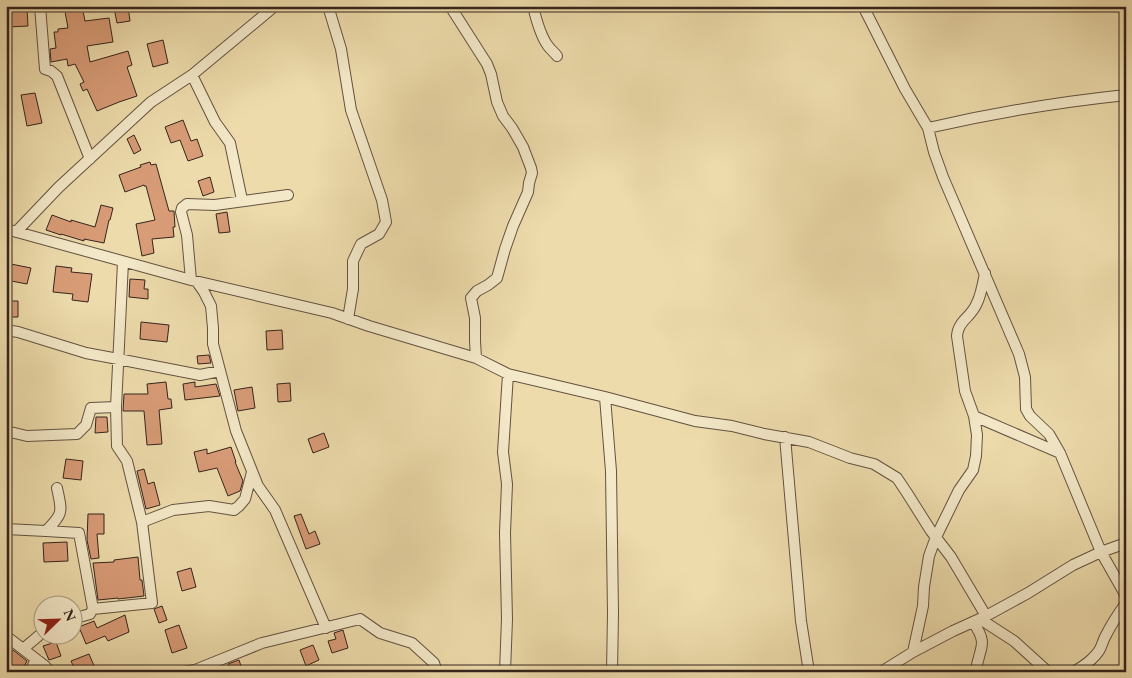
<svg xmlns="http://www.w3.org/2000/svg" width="1132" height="678" font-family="'EB Garamond',serif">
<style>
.building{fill:#d89c77;stroke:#35241e}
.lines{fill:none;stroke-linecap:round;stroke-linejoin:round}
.street-casing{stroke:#635241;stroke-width:12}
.street{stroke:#f3e8c8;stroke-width:10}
</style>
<rect width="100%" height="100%" fill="#eddbab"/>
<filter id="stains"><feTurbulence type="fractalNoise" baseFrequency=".004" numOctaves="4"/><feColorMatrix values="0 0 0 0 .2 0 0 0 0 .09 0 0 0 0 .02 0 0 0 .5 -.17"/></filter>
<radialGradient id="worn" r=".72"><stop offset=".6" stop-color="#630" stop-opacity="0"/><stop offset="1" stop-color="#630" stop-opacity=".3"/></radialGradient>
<path class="building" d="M64,6h18l3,15 24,-3 4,24 -26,4 3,16 38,-11 4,14 -5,2 10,29 -18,6 -22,9 -10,-22 -4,2 -3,-7 4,-2 -9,-18 -7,2 -1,-7 -16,3 -1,-13 6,-1 -2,-16h4v-3l10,-1z
M128,6l2,15 -13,2 -3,-15z
M27,9l1,17 -20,1 -1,-17z
M163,40l5,23 -15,4 -6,-23z
M35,93l7,30 -15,3 -6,-31z
M183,120l8,21 6,-2 6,17 -15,5 -8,-21 -9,3 -6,-16z
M134,135l7,15 -7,4 -7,-15z
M150,162l1,3 5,-1 13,47h5l1,16h-2l1,10 -22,2 2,14 -12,3 -6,-32 19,-4 -9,-34h-2v-1l-19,7 -6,-17 22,-8 -1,-2z
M210,177l4,15 -11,4 -5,-15z
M101,205l12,3 -3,12h-1l-5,23 -20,-4v2l-23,-7v1l-15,-5 6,-15 19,7v-2l24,7z
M227,212l3,20 -11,1 -3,-19z
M6,263l25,5 -4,16 -21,-4z
M56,266l16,2 -1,4 21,2 -4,28 -16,-2 1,-6 -20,-2z
M130,279l15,1 -1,9h4v10l-19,-2z
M6,301h12v16h-12z
M141,322l28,3 -2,17 -27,-3z
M282,330l1,19 -16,1 -1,-19z
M209,355l2,8 -13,1 -1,-8z
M166,382l2,17h3l1,9 -13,2 3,34 -15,1 -3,-34h-21l1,-17h24l-1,-10z
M195,382v5l21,-3 4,12 -35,4 -2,-16z
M290,383l1,18 -13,1 -1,-18z
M252,387l3,21 -17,3 -4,-21z
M96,417h11l1,15 -13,1z
M324,433l5,14 -16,6 -5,-14z
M231,447l5,15h-1l8,19 -3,10 -12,5 -11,-28 -18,4 -5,-20 13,-3v5z
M66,459l17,2 -2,19 -18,-2z
M144,469l4,15 6,-2 6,23 -14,4 -9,-38z
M88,514h16v20h-7l2,24 -8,1 -4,-19z
M301,514l8,20 6,-3 5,13 -14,5 -12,-33z
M67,542l1,19 -24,1 -1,-19z
M138,557l2,23h2l2,16 -26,3v-1l-20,2 -5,-37 21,-1v-2z
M191,568l5,19 -14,4 -5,-19z
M162,606l5,14 -8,3 -5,-14z
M125,615l4,17 -21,9 -3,-5 -19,8 -7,-17 15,-6 3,7z
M179,625l8,23 -15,5 -7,-23z
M343,630l5,18 -16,5 -4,-12 8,-2 -2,-6z
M56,642l5,14 -12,4 -6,-14z
M313,645l6,15 -13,6 -6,-16z
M13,650l14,11 -6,11h-15v-12z
M89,654l6,14 -8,4h-11l-5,-11z
M239,660l4,12h-25l11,-6 -1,-2z"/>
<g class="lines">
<g class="street-casing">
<path id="street" d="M40,6l5,63 6,2 6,5 33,83
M328,6l13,43 10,61 31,90 4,22 -7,12 -18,10 -8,17v28l-5,30
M450,6l37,58 4,10 6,28 6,14 9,12 11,19 8,21 1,5 -3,10 -1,9 -15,34 -8,23 -8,29 -9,7 -11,6 -6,7 4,20v23l1,17
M533,6c3,13 7,29 15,40 3,4 7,7 9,10
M863,6l42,83 23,39 6,24 9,25 76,177 6,23 1,32 4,7 19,18 11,19 41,99 25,44
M192,75l23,47 15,21 12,57
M928,128c65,-15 131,-26 198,-33
M6,229l185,51 141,33 37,13 107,32 32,16 97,23 90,24 37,5 32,8 45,8 41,16 24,6 23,14 10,15 24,38 20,26 35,59
M16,232l43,-45 92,-85 41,-27 83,-69
M191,280l-4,-45 -6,-23 1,-4 5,-4 28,1 73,-10
M197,282l7,10 7,14 2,22v16l23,87 22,55 17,24 51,118
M6,330l12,2 68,21 32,6 82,16 20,-4
M605,397l6,74 2,142 -1,59
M974,416l86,37
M6,431l21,5 50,-2 9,-9 5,-17 25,-1
M785,437l16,184 8,51
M142,522l31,-12 36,-4 25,4 5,-4 6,-7 7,-27
M6,529l40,2c18,-18 16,-19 11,-43
M46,531l33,2 14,76
M72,619l18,-5 3,-5 59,-6 -10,-81 -15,-61 -10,-15 -1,-39 7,-145
M980,619l34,22 32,29 5,2
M973,622c17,24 5,26 3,50
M6,636l39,30 5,6
M23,649l19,-16
M913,652l10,-46 1,-19 5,-31 7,-19 23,-47 14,-20 3,-14 1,-21 -3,-19 -9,-25 -8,-55c1,-15 13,-18 19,-31 5,-9 7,-21 9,-32
M30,672l6,-13
M183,672l12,-2 67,-27 98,-24 20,14 32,10 22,20 3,9
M505,672l2,-53 -2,-86 2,-49 -4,-32 5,-78
M881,672l32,-20 40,-21 33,-15 42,-23 45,-28 28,-13 25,-9
M1073,672c10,-5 22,-14 27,-23 2,-4 3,-8 5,-12 6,-12 13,-23 21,-34"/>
</g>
<use href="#street" class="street"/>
</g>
<rect width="1132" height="678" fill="none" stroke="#eddbab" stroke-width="25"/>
<rect x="8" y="8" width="1117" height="663" fill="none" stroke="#35241e" stroke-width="2.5"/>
<rect x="12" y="12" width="1107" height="653" fill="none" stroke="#35241e"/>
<g transform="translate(58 620) rotate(67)"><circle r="24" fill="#f3e8c8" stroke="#a79a84"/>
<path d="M0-4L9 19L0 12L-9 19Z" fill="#8f2418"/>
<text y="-8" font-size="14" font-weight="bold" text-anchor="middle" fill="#35241e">N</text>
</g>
<rect width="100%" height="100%" filter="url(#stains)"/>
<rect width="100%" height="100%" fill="url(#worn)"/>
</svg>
